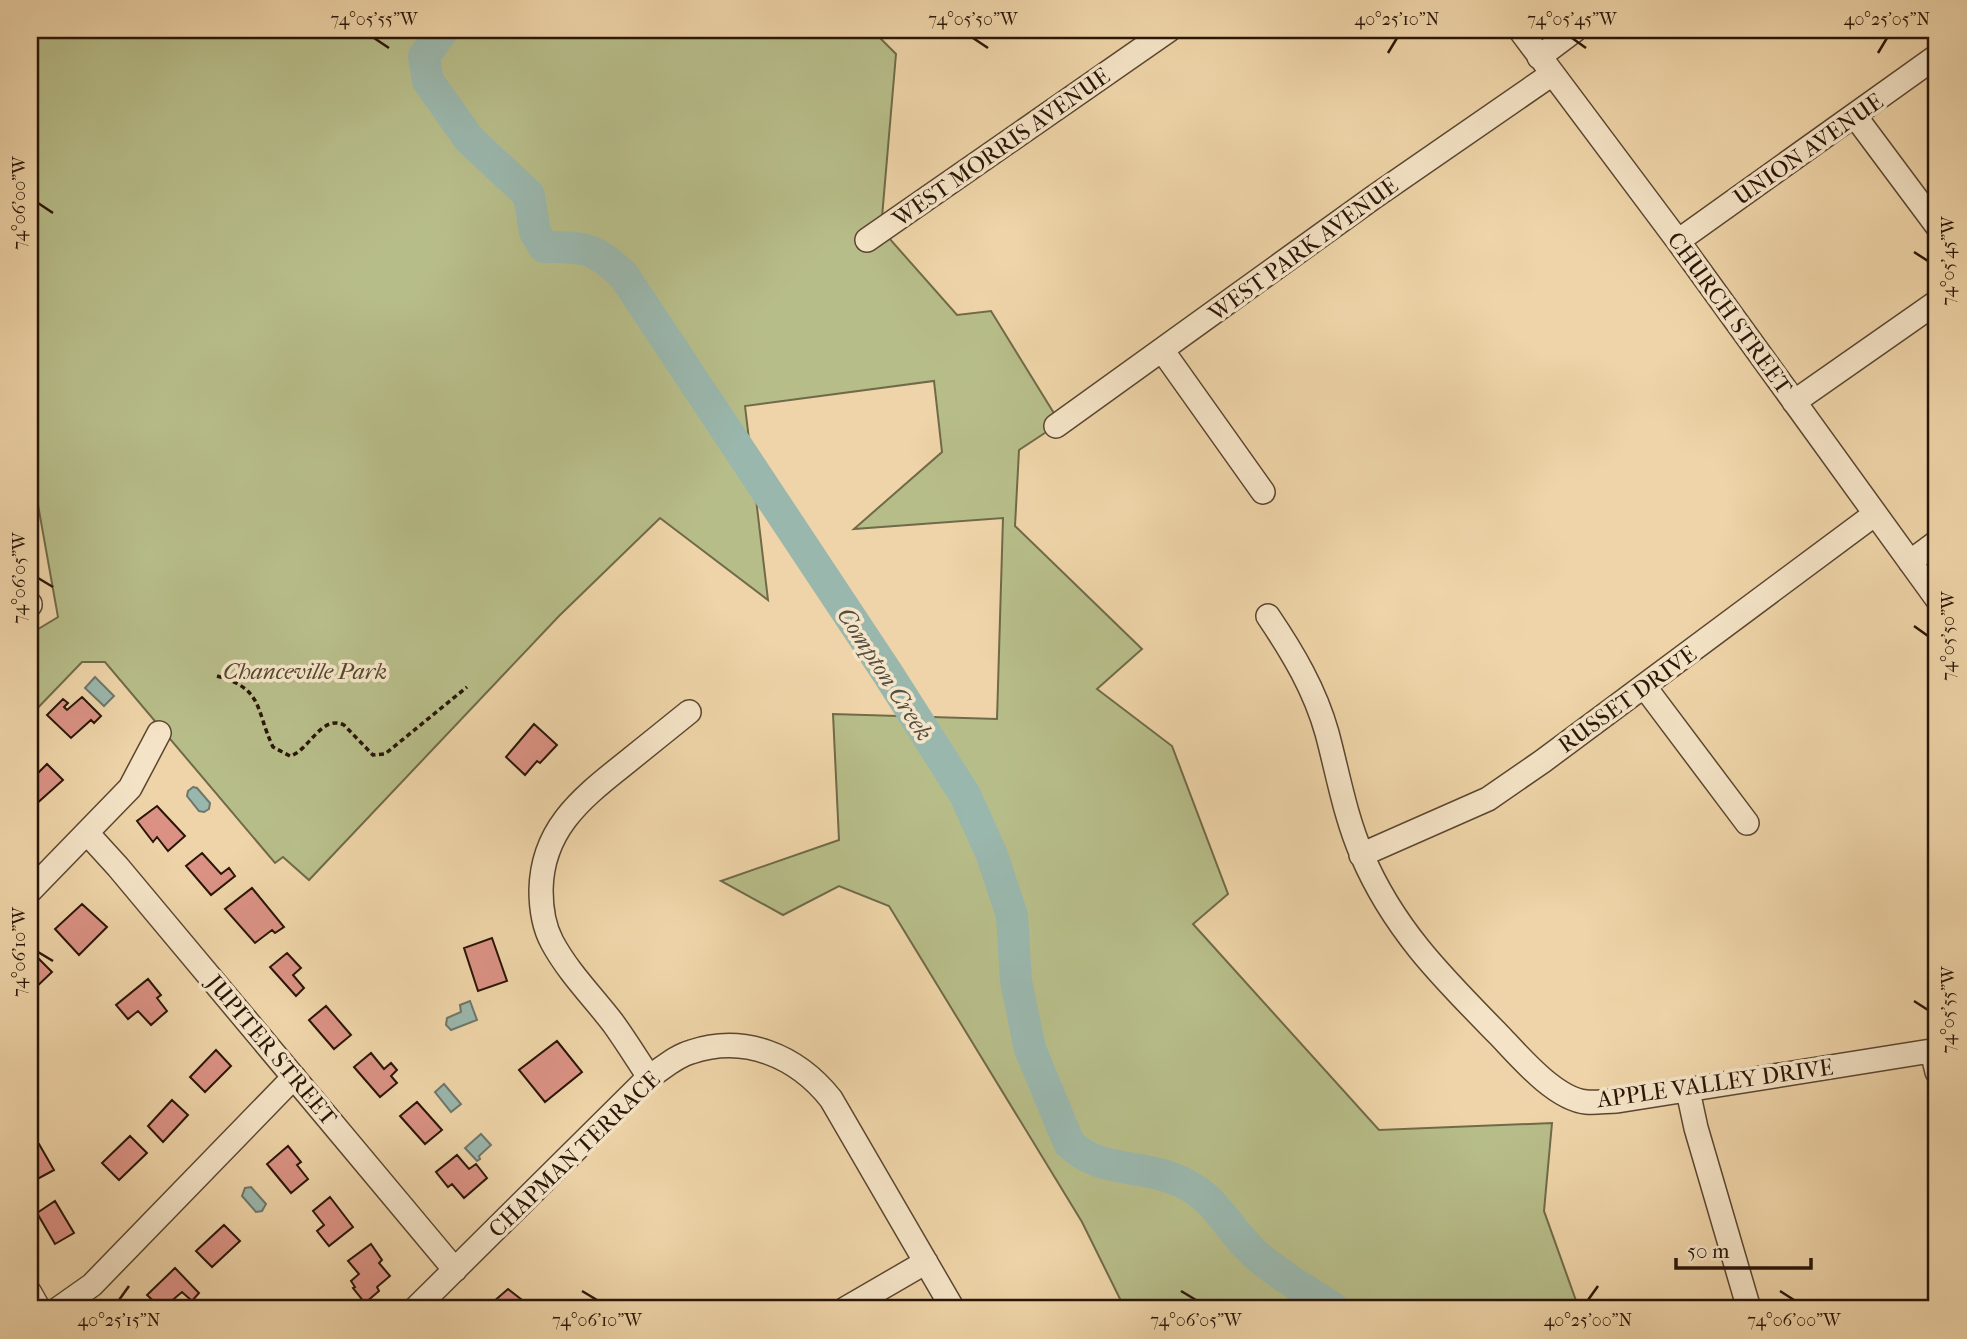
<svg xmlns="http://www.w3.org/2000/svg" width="1967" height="1339" font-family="'IM FELL French Canon',serif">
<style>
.green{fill:#b7bd89;stroke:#706a48;stroke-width:2}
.water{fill:#9ab7ad;stroke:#6d776b;stroke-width:2}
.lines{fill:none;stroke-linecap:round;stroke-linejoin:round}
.river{stroke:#9ab7ad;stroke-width:32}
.building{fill:#db9284;stroke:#2a1608;stroke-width:2}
.minor-casing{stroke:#5b4630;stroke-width:26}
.path{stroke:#2a1608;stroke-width:3.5;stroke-dasharray:5 3.5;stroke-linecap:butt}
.minor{stroke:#f4e3c6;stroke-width:23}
.ticks{fill:none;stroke:#2a1608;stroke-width:2.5}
.labels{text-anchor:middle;stroke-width:7;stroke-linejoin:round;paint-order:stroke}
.street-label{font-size:23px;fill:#2a1608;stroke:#f4e3c6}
.park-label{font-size:23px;font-style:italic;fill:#54482f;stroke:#f4e3c6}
.water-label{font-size:24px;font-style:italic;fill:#514e42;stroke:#f4e3c6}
.neatline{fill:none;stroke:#2a1608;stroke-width:2.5}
.ticks-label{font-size:18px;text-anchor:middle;fill:#2a1608}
</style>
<rect width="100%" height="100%" fill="#eed4a8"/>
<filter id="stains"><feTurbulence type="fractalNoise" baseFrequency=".00286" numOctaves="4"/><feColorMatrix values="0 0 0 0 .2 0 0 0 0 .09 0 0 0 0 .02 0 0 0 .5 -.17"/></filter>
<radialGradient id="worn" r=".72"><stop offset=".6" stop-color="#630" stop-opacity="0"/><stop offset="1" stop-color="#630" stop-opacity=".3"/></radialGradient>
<path class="green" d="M30,30h842l24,24 -15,175 76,86 34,-4 69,112 -41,27 -4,76 127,123 -45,40 75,57 56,148 -35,30 186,206 173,-7 -8,88 35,98h-454l-43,-87 -193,-316 -50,-20 -56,29 -62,-34 118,-41 -6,-126 164,5 6,-201 -149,11 88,-77 -8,-71 -189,25 23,194 -108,-82 -101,98 -250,264 -26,-23 -8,6 -170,-201h-23l-52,54v-82l28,-17 -28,-157z"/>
<path class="water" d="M95,677l19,19 -10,10 -19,-18z
M193,787l4,1 13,15 -1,6 -5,3 -5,-1 -12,-15 1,-5z
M470,1001l7,19 -26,10 -5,-5 1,-7 14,-6 -1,-7z
M444,1084l17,20 -10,8 -16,-20z
M481,1134l10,11 -12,11 1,3 -3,2 -12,-13z
M251,1187l15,17 -4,7 -6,1 -14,-16 3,-8z"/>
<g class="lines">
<path class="river" d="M443,30l-19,26 4,25 41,58 60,56 6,37 9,15c41,0 50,0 80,29l264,398 77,121 27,60 20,61 4,65 14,68 39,94c27,28 66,22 100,34 48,17 52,45 86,77 23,21 53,37 79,55"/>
</g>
<path class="building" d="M82,697l19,19 -7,7 -3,-3 -20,18 -24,-23 16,-16 5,4 -4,4 3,3z
M534,724l23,21 -17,18 -3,-2 -12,14 -19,-18z
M47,764l16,16 -29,26 -4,-5v-28l4,4z
M157,806l28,30 -17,15 -11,-14 -4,5 -16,-21z
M202,853l19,21 8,-6 6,8 -24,19 -25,-29z
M252,888l32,39 -9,6 -3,-3 -17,13 -30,-34z
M82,904l25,23 -28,28 -24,-26z
M492,938l15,43 -29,10 -14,-43z
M287,953l14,15 -8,7 11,13 -8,8 -26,-29z
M36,956l16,16 -22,21v-31z
M148,979l13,16 -4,3 10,13 -16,14 -13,-14 -10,8 -12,-14z
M326,1006l25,29 -17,14 -25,-29z
M557,1041l25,31 -37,30 -26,-32z
M216,1050l15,16 -26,26 -15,-15z
M371,1053l13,16 7,-6 6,7 -6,6 6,7 -17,14 -26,-30z
M172,1100l16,15 -25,27 -15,-16z
M417,1102l25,28 -17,14 -25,-28z
M130,1136l17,17 -28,27 -17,-17z
M39,1144l15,26 -24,13v-35z
M288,1146l13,16 -4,3 11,14 -17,14 -24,-29z
M457,1155l12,14 7,-5 11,14 -23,20 -12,-14 -4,3 -12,-15z
M330,1197l23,30 -24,19 -12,-15 7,-6 -11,-14z
M55,1201l19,32 -19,11 -18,-31z
M224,1225l16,16 -28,26 -16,-16z
M371,1244l11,16 -3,3 11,13 -13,11 2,4 -14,12 -12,-15 2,-1 -4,-6 8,-7 -11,-13z
M175,1268l24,25 -7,8 -10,-9 -20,17 -15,-14z
M508,1289l18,14 -6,6h-35z"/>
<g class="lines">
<g class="minor-casing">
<path id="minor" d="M1520,30l158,211 259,358
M1539,57l36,-27
M1855,116l82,110
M867,240l302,-210
M1678,241l259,-185
M1162,350l101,142
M1794,402l143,-100
M1056,426l318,-229 178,-123
M1910,562l27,-20
M30,604v1
M1268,616c25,37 47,74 59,117 11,41 18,83 35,122 32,75 81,123 137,180 20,21 56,64 87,67 10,1 21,-1 31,-1l320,-51
M1644,686l103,137
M87,833l31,34 337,403
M1361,855l127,-56 55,-38 332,-247
M30,891l100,-103 29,-55
M1932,1051l5,21
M649,1077c-12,-18 -23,-36 -36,-54 -20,-26 -45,-51 -61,-81 -8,-15 -11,-34 -11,-52 1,-59 38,-90 81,-124 22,-18 45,-36 67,-54
M1688,1091l8,37 53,181
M30,1293l9,16
M58,1309l34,-24 202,-208
M415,1309l234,-232c13,-8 27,-21 42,-25 54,-18 106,4 140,47l122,210
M845,1309l81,-47"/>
</g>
<path class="path" d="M217,676c47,13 38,33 56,71l17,9c19,-5 31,-42 54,-31l29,30 12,-1 82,-67"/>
<use href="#minor" class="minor"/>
</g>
<path class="ticks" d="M374,38l15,10M973,38l15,10M1572,38l14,10M1388,53l9,-15M1878,53l9,-15M38,203l15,10M1914,252l14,9M38,578l15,9M1914,626l14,10M38,952l15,9M1914,1001l14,9M582,1291l15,9M1181,1291l15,9M1780,1291l14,9M119,1300l10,-14M1588,1300l10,-14"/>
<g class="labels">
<g class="street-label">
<text transform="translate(1001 147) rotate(-35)" y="8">WEST MORRIS AVENUE</text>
<text transform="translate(1808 149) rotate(-35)" y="8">UNION AVENUE</text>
<text transform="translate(1303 249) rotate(-36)" y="8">WEST PARK AVENUE</text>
<text transform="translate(1730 313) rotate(54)" y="8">CHURCH STREET</text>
<text transform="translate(1627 699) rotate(-36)" y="8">RUSSET DRIVE</text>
<text transform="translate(272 1050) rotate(50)" y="8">JUPITER STREET</text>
<text transform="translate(1715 1083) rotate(-8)" y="8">APPLE VALLEY DRIVE</text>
<text transform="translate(574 1154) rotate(-44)" y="8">CHAPMAN TERRACE</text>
</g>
<g class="park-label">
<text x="305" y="679">Chanceville Park</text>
</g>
<g class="water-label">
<text transform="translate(885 674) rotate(57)" y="8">Compton Creek</text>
</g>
</g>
<rect width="1967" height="1339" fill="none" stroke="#eed4a8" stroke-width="77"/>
<path d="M1676 1258v10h135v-10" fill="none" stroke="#2a1608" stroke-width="3.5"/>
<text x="1687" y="1258" font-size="21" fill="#2a1608" stroke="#f4e3c6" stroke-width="5" paint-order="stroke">50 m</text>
<rect x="38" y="38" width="1890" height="1262" class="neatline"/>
<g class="ticks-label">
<text x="374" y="25">74°05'55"W</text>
<text x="973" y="25">74°05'50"W</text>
<text x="1397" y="25">40°25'10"N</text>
<text x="1572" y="25">74°05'45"W</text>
<text x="1887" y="25">40°25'05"N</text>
<text transform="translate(19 203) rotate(-90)" y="6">74°06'00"W</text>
<text transform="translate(1948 261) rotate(-90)" y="6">74°05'45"W</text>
<text transform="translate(19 578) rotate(-90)" y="6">74°06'05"W</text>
<text transform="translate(1948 636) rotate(-90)" y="6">74°05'50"W</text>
<text transform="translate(19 952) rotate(-90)" y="6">74°06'10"W</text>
<text transform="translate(1948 1010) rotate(-90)" y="6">74°05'55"W</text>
<text x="119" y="1326">40°25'15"N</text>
<text x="597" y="1326">74°06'10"W</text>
<text x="1196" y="1326">74°06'05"W</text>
<text x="1588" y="1326">40°25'00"N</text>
<text x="1794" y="1326">74°06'00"W</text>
</g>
<rect width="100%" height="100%" filter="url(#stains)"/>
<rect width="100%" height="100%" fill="url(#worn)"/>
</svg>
